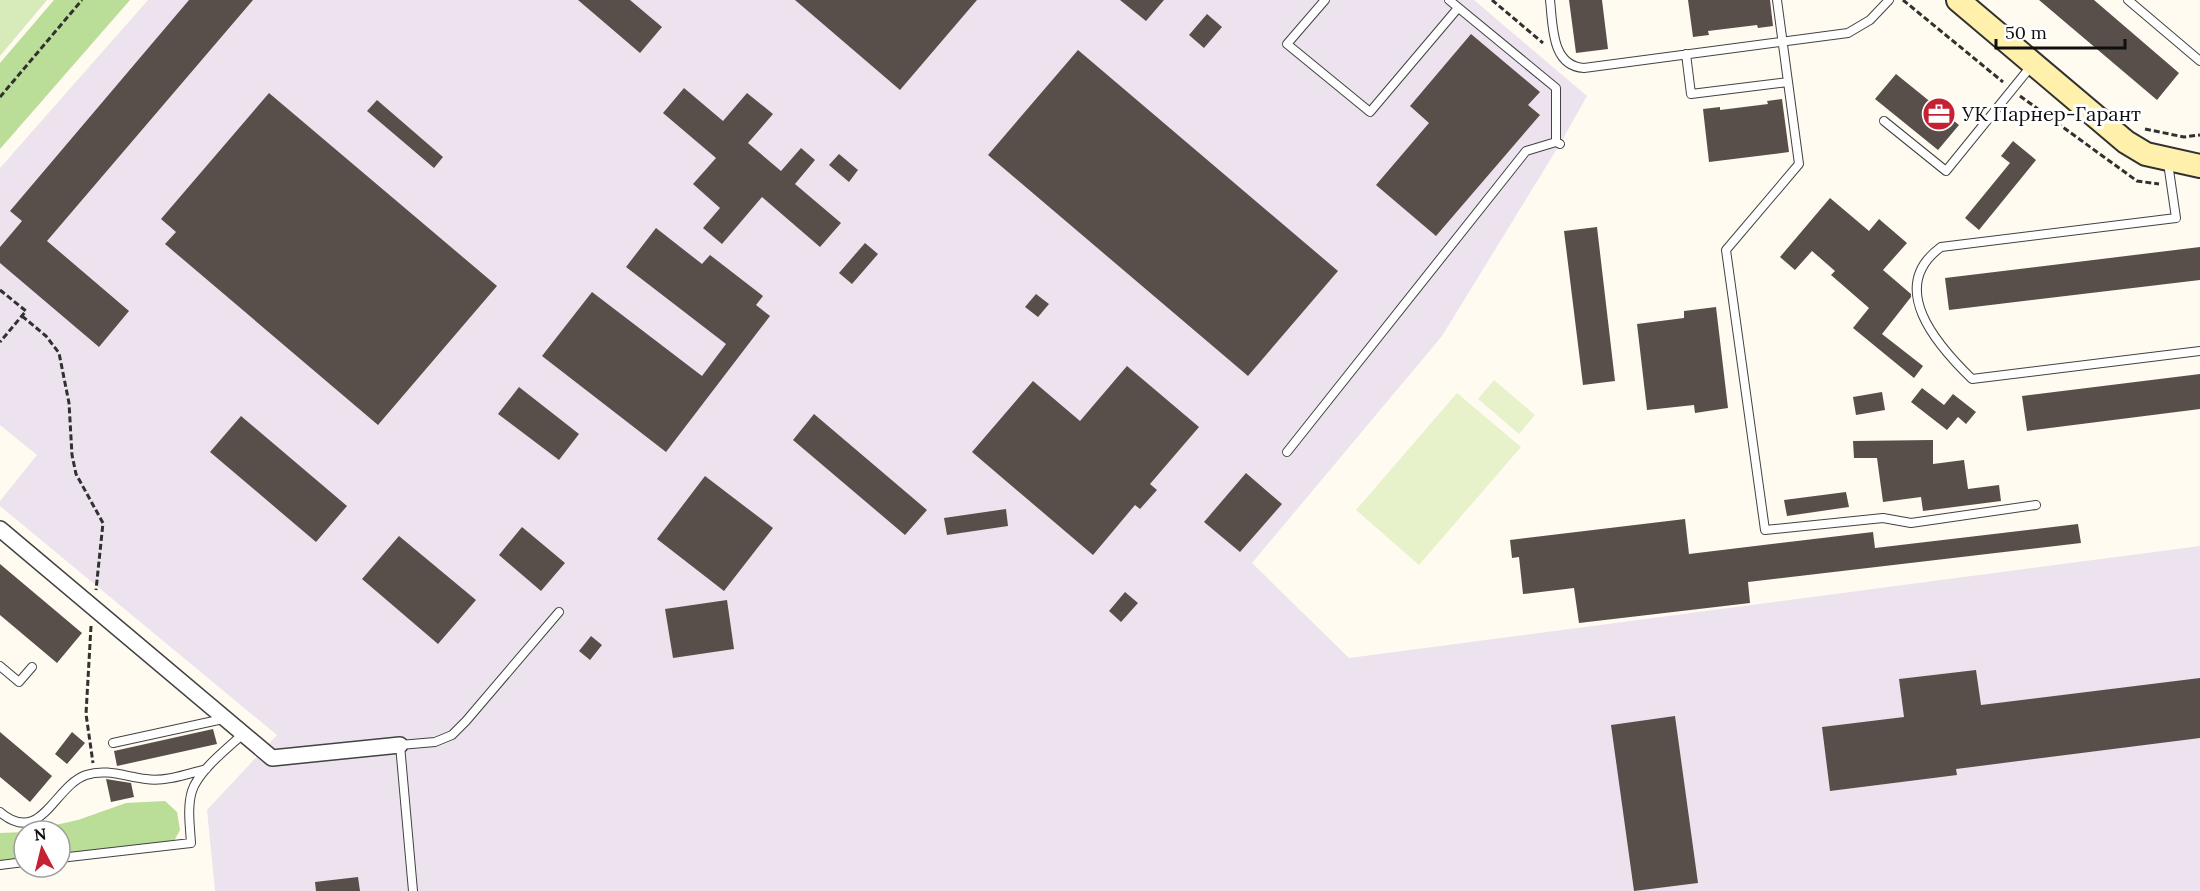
<svg xmlns="http://www.w3.org/2000/svg" width="2200" height="891" font-family="Lora,serif">
<style>
.industrial{fill:#ece3ee}
.green{fill:#d6ebb9}
.forest{fill:#badd97}
.pitch{fill:#e7f2cb}
.building{fill:#584f4b}
.lines{fill:none;stroke-linecap:round;stroke-linejoin:round}
.service-casing{stroke:#424242;stroke-width:10}
.minor-casing{stroke:#424242;stroke-width:18}
.secondary-casing{stroke:#313131;stroke-width:26}
.path{stroke:#313131;stroke-width:3;stroke-dasharray:6 3;stroke-linecap:butt}
.service{stroke:#fff;stroke-width:8}
.minor{stroke:#fff;stroke-width:15}
.secondary{stroke:#fff1ac;stroke-width:22}
.labels{text-anchor:middle;stroke-width:6;stroke-linejoin:round;paint-order:stroke}
.poi-label{font-size:20px;fill:#0f0f0f;stroke:#fff;text-anchor:start}
</style>
<rect width="100%" height="100%" fill="#fffbf1"/>
<path class="industrial" d="M148,0h1326l113,96 -27,48 -118,192 -190,227 97,95 851,-112v345h-1985l-8,-81 70,-75 -277,-229v-5l37,-46 -37,-30v-257z"/>
<path class="green" d="M0,0h47l-47,56z"/>
<path class="forest" d="M54,0h76l-130,149v-86z
M165,801l12,11 3,18 -7,13 -113,13v-25h-32l50,-11 48,-17z
M24,832v28l-24,3v-30z"/>
<path class="pitch" d="M1494,380l41,35 -16,19 -41,-35z
M1457,393l64,54 -102,118 -63,-55z"/>
<path class="building" d="M189,0h64l-206,241 82,70 -30,36 -99,-84v-16l22,-26 -12,-10z
M578,0h52l32,27 -22,26z
M795,0h182l-77,90z
M1120,0h44l-18,21z
M1569,0h33l6,49 -32,4z
M1688,0h82l3,26 -15,2 -1,-3 -49,6 1,4 -16,2z
M2039,0h55l85,73 -22,27z
M1207,14l15,13 -18,21 -15,-13z
M1471,34l69,58 -12,13 12,10 -104,121 -60,-51 53,-62 -19,-17z
M1078,50l260,221 -90,105 -260,-221z
M1896,74l63,51 -21,25 -63,-51z
M684,88l39,33 24,-28 26,21 -25,29 33,28 20,-23 14,12 -20,24 46,39 -21,24 -58,-50 -40,47 -19,-16 17,-20 -27,-24 23,-26 -53,-45z
M269,93l228,193 -119,139 -213,-181 11,-12 -15,-13z
M1782,99l7,53 -80,10 -6,-53 17,-2v3l48,-6 -1,-3z
M377,100l66,57 -9,11 -67,-57z
M2013,141l23,19 -57,70 -14,-12 45,-55 -9,-7z
M839,154l19,16 -9,12 -20,-17z
M1830,198l39,33 10,-12 28,24 -24,27 28,24v3l-29,37 41,32 -9,12 -61,-50 16,-20 -38,-33 4,-4 -23,-20 -17,19 -15,-13z
M1597,227l18,154 -32,4 -19,-154z
M656,228l46,36 8,-9 53,41 -7,9 14,11 -104,136 -124,-96 50,-64 110,84 24,-32 -100,-77z
M865,243l13,11 -26,30 -13,-11z
M2200,247v33l-251,30 -4,-32z
M1036,294l13,10 -11,13 -13,-10z
M1716,307l12,101 -33,5 -1,-8 -47,5 -10,-86 47,-6v-7z
M1127,366l72,61 -49,57 7,6 -17,19 -5,-4 -42,50 -121,-103 61,-71 47,40z
M2200,374v35l-173,22 -5,-35z
M519,387l60,47 -20,26 -61,-46z
M1922,388l22,17 9,-11 23,18 -10,12 -8,-7 -11,13 -36,-28z
M1882,392l3,18 -29,5 -3,-18z
M814,414l113,96 -22,25 -112,-95z
M241,416l106,90 -31,36 -106,-90z
M1933,440v24l31,-4 4,29 31,-4 2,16 -78,10 -2,-14 -38,5 -6,-44h-23l-1,-17z
M1246,473l36,31 -42,48 -36,-30z
M705,476l68,52 -49,63 -67,-52z
M1846,492l3,15 -62,9 -3,-16z
M1006,509l2,17 -61,9 -3,-17z
M1685,519l4,35 184,-22 2,16 203,-24 3,19 -333,39 2,21 -171,20 -5,-35 -51,6 -4,-37 -7,1 -2,-18z
M522,527l43,36 -24,28 -42,-36z
M399,536l77,64 -38,44 -76,-65z
M0,564l82,69 -25,30 -57,-48z
M1125,592l13,11 -17,19 -12,-11z
M727,600l7,49 -61,9 -8,-49z
M591,636l11,9 -12,15 -11,-9z
M1976,670l5,35 219,-27v60l-244,31 1,6 -127,16 -8,-64 82,-10 -5,-38z
M1675,716l23,167 -64,8 -23,-166z
M213,729l4,15 -100,22 -3,-15z
M0,732l52,44 -22,26 -30,-25z
M72,732l13,11 -18,21 -12,-10z
M106,779l25,4 3,14 -23,5z
M358,877l2,14h-44l-1,-9z"/>
<g class="lines">
<g class="service-casing">
<path id="service" d="M1325,0l-38,44 83,68 88,-104
M1449,0l107,88v54
M1550,0c3,25 1,66 34,68l264,-35 22,-13 19,-20
M2128,0l72,61
M1686,54l5,40 97,-12 -11,-82
M1788,82l11,82 -73,86 39,280 118,-12 28,5 125,-18
M1884,121l62,50 86,-106
M2168,163l8,55 -235,29c-55,40 -4,98 31,132l228,-28
M1287,452l239,-301 30,-9 4,2
M0,666l19,16 13,-15
M113,743l110,-24
M0,812c41,35 54,-26 86,-37 21,-7 40,2 60,4 19,3 41,-5 60,-10
M60,858l131,-15c-1,-17 -4,-36 1,-52 6,-20 36,-43 51,-57
M0,865l24,-3
M413,891l-13,-146 35,-3 17,-7 14,-14 93,-109"/>
</g>
<g class="minor-casing">
<path id="minor" d="M0,529l272,229 128,-13"/>
</g>
<g class="secondary-casing">
<path id="secondary" d="M1958,0l168,142 20,12 54,12"/>
</g>
<path class="path" d="M1492,0l51,43
M1903,0l100,82
M2020,96l117,85 22,3
M0,97l82,-97
M2145,129l39,8 16,-2
M0,290l26,21 -26,31
M22,316l24,20 13,17 10,50 3,52 4,19 27,49 -7,67
M91,626l-5,88 7,49"/>
<use href="#service" class="service"/>
<use href="#minor" class="minor"/>
<use href="#secondary" class="secondary"/>
</g>
<defs>
<g id="office-disc" transform="scale(1.725)"><circle r="9.5" fill="#c52132" stroke="#fff"/><path d="M-6-3h4V-5.5h4V-3h4V5H-6ZM-1-4.5V-3h2v-1.5ZM-6 0V1H6V0Z" fill="#fff"/></g>
</defs>
<g fill-rule="evenodd">
<use href="#office-disc" x="1939" y="114"/>
</g>
<g class="labels">
<g class="poi-label">
<text x="1962" y="121">УК Парнер-Гарант</text>
</g>
</g>
<g transform="translate(42 849) rotate(353)"><circle r="28" fill="#ffffff" stroke="#9f9f9f" stroke-width="1.5"/>
<path d="M0-4.5L10 22L0 15L-10 22Z" fill="#c52132"/>
<text y="-9" font-size="16" font-weight="bold" text-anchor="middle" fill="#0f0f0f">N</text>
</g>
<path d="M1996 39v9h129v-9" fill="none" stroke="#0f0f0f" stroke-width="3"/>
<text x="2005" y="39" font-size="18" fill="#0f0f0f" stroke="#ffffff" stroke-width="4.5" paint-order="stroke">50 m</text>
</svg>
